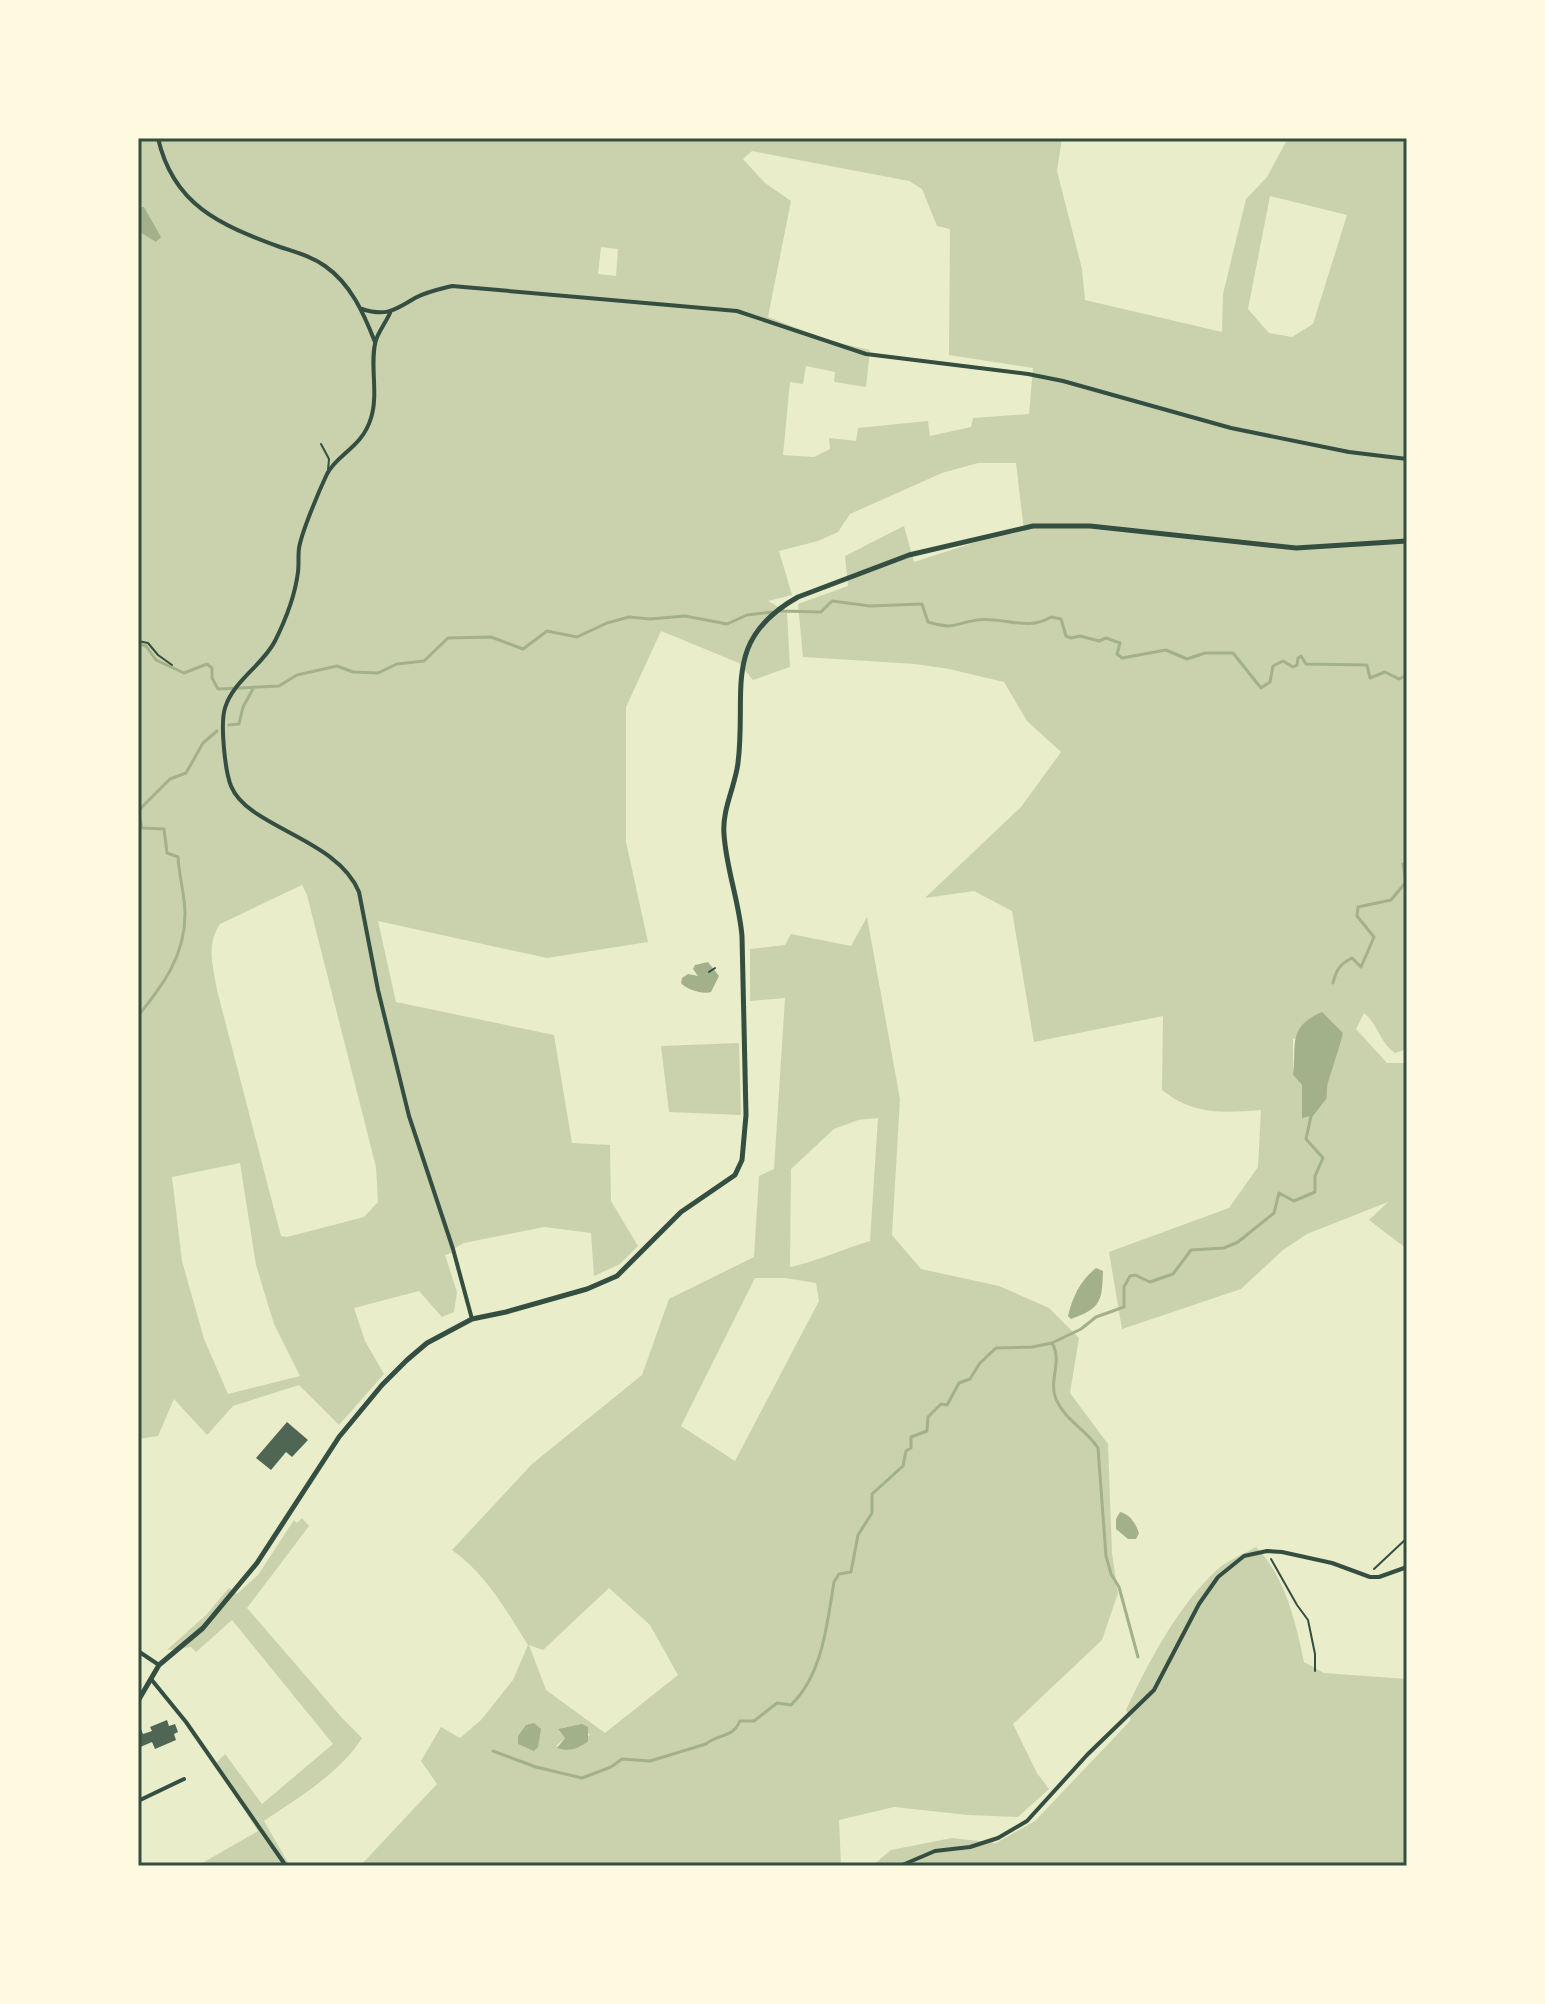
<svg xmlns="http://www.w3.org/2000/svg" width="1545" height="2004" font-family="'Exo 2',sans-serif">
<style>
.green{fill:#cad2ad;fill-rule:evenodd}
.water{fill:#a3b18a}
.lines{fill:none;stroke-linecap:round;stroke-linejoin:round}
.stream{stroke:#a3b18a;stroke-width:3}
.building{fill:#4f6655}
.path{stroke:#344e41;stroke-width:2}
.service{stroke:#344e41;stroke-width:2}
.minor{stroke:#344e41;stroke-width:4}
.tertiary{stroke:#344e41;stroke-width:5}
.neatline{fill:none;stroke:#344e41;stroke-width:3}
</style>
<rect width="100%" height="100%" fill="#e9edc9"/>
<path class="green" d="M138,138h924l-5,33 25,98 3,31 137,32 1,-38 23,-95 21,-22 21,-39h119v911l-12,4c-15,-10 -17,-29 -31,-40l-8,16 31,34h20v186l-38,-29 19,-18 -81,32 -24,16 -42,39 -119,40 -13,-77 120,-44 29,-41 3,-57c-38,3 -68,5 -99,-20l1,-74 -129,26 -22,-131 -38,-20 -49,7 96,-91 40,-55 -34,-31 -23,-39 -55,-13 -34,-5 -112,-7 -5,-53 50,-18 -3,-30 59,-30 10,36 62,-20 48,-11 -8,-68h-38l-36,10 -92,41 -12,18 -20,9 -39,10 13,44 -24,6 19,11 3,55 -37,13 -14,-17 -78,-32 -35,76v135l22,100 -101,16 -169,-37 18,81 158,33 18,108 38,2 1,56 27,45 -18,18 -26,12 -3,-43 -47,-6 -80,16 -11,6 1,3 -9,3 12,37 -3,20 -12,5 -23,-26 -65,17 11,33 19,33 -45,51 -40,-40 -66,21 -26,29 -33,-36 -16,37 -20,3v-1208l18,10 -12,-34 -6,-1zM752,151l157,30 13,8 15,37 13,3 -1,126 84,13 -4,46 -56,4 -2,9 -41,9 -2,-15 -70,7 -2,13 -27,-3 1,11 -16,8 -31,-2 7,-73 13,2 3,-18 29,6 -1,10 32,5 4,-37 -39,-9 -63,-24 23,-116 -26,-18 -22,-24zM1270,196l77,19 -34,109 -21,13 -23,-4 -21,-24zM601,247l17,2 -2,27 -18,-2zM302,885l5,10 69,272 2,35 -14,15 -77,20 -6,-1 -64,-246c-4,-24 -11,-45 3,-66zM1343,1033l-21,69 -20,15v-32l-9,-10v-36zM240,1163l16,102 18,59 26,52 -72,18 -24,-55 -22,-78 -10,-84z
M867,917l33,182 -8,136 29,34 78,17 50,22 30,30 -9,55 38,51 4,109 6,40 -16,47 -89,84 24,49 12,16 -31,28 -50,-2 -74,-8 -55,13 2,46h-481l77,-82 -16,-23 20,-34 19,11 21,-18 32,-40 15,-35c-22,-35 -42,-71 -76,-95l80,-86 110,-89 27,-76 85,-42 5,-81 15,-7 11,-171 -35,3v-52l35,-4 6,-11 60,12zM878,1118l-8,123c-27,8 -52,20 -80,26l1,-98 43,-40 24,-9zM755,1278h30l31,5 3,18 -84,160 -54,-35zM609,1588l41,37 28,50 -73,58 -59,-43 -17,-45 14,5zM565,1727l25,7 -9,13 -25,-1 9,-8 -6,-8z
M739,1043l2,72 -72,-3 -8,-66z
M302,1518l7,8 -62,82 95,110 20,20c-23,36 -63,59 -98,83l26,45h-93l61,-35 -43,-67 10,-10 37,50 71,-60 -101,-124 -36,32 -5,-5 -24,3 39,-35 23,-27 8,6 21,-19 36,-55 3,3z
M1256,1547c29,29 40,76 48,115l20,11 83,6v187h-535l19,-16 61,-12 44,5 39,-22 96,-101 -5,-10c22,-47 52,-105 92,-141 10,-9 26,-15 38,-22z"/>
<path class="water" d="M138,206l6,1 17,30 -5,5 -18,-11z
M708,962l11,14 -8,16c-7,3 -26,-3 -30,-9l1,-5 6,-4 10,2 -5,-7 2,-4z
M1322,1012l21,21 -2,8 -19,61 -11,14 -9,2v-33l-9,-10c4,-31 -6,-48 29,-63z
M1096,1268l7,3c-1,31 -2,37 -32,48l-3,-3c5,-20 12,-35 28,-48z
M1120,1512c10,2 16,12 19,21l-3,6h-8l-12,-10v-10z
M534,1723l7,6 -3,18 -4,4 -16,-7v-8l8,-11z
M582,1724l6,3v14c-9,8 -19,11 -31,7l8,-10 -7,-9z"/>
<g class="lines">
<path class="stream" d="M780,611l41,1 11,-11 38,5 52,-2 6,18c29,8 23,2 49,-2 25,-4 50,12 74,-3l10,2 5,17 5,2 9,-2 19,5 7,-3 14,5 -3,11 5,4 44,-8 21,9 18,-6h28l28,35 9,-6 3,-16 10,-5 10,6 4,-2 1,-7 3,-2 5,8 61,1 3,13 15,-6 14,7 8,-4
M138,644l8,2 10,14 28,13 23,-9 5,4v10l6,11 61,-3 18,-11 40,-9 16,6 25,1 19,-9 27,-3 24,-23 43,-1 32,12 24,-18 30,6 30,-14 22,-6 21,2 35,-3 42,8 20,-9 25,-3
M229,725l10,-1 4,-17 11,-20
M138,811l32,-32 16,-6 17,-30 14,-12
M1333,983c3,-13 7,-19 19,-25l9,9 13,-30 -17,-21 1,-9 33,-7 15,-18 -3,-18
M138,1016c25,-31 47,-60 47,-102 0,-19 -6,-38 -7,-57l-11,-4 -3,-24 -22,-1 -4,-17
M1052,1343c11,18 -4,38 4,56 9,22 30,30 42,49l8,108 5,18 8,13 19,70
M493,1751l43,16 46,11 29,-11 11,-8 28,2 56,-17c13,-11 26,-5 34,-23h14l23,-18 14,2c32,-31 36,-82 43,-123l5,-8 12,-2 7,-37 14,-22v-19l31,-28 3,-15 5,-3v-11l16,-6 1,-14 13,-13 6,1 12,-22 11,-4 10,-16 16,-15 36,-1 20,-4 29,-14 15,-12 28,-10v-20l6,-11 5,-1 15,7 23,-8 18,-24 33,-2 14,-6 36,-29 5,-20 15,8 21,-9v-16l8,-18 -17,-19 5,-23 14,-18 1,-17"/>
</g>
<path class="building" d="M287,1422l21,18 -16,17 -6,-5 -15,18 -15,-12z
M167,1720l2,6 6,-2 3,8 -4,2 2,6 -21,9 -3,-7 -14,6v-20l2,-1 3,7 9,-3 -2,-4z"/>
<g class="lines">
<path class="path" d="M138,641l10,2 10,12 14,10
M709,972l6,-4
M1271,1559l26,46 11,15 7,34v17
M1374,1569l33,-31"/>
<path class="service" d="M321,444l8,15 -1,11"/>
<path class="minor" d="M158,138c15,67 62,87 122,109 15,5 31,9 45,19 26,18 39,48 50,76
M362,309c24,8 33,1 53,-11 11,-6 25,-9 37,-12l285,25 129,43 162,20 35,7 168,47 118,24 58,7
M390,313c-4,9 -11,18 -14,27 -7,23 3,53 -5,78 -9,30 -34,36 -44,56 -8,17 -25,57 -28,74 -1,8 0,16 -1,24 -3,24 -12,47 -23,69 -12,24 -42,40 -50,67 -5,16 0,63 6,78 17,42 106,52 128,106l19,98 31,126 44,133 19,70
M138,1651l21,14
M151,1679l35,43 100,144
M138,1801l46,-22
M900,1866l35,-15 35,-4 28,-9 29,-17 60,-66 67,-65 45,-86 19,-27 26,-21 23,-5 15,1 50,11 38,14h9l28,-10"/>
<path class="tertiary" d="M138,1701l21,-36 44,-37 54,-65 82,-126 43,-52 25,-25 20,-17 45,-24 34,-7 81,-23 30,-13 64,-64 54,-37 7,-15 4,-45 -4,-179c-3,-35 -16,-68 -18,-102 -2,-25 11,-47 14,-71 9,-72 -17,-123 60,-166l111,-42 124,-29h57l206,22 111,-7"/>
</g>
<rect width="1545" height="2004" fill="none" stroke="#fefae0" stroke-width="280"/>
<rect x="140" y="140" width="1265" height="1724" class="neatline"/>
</svg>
